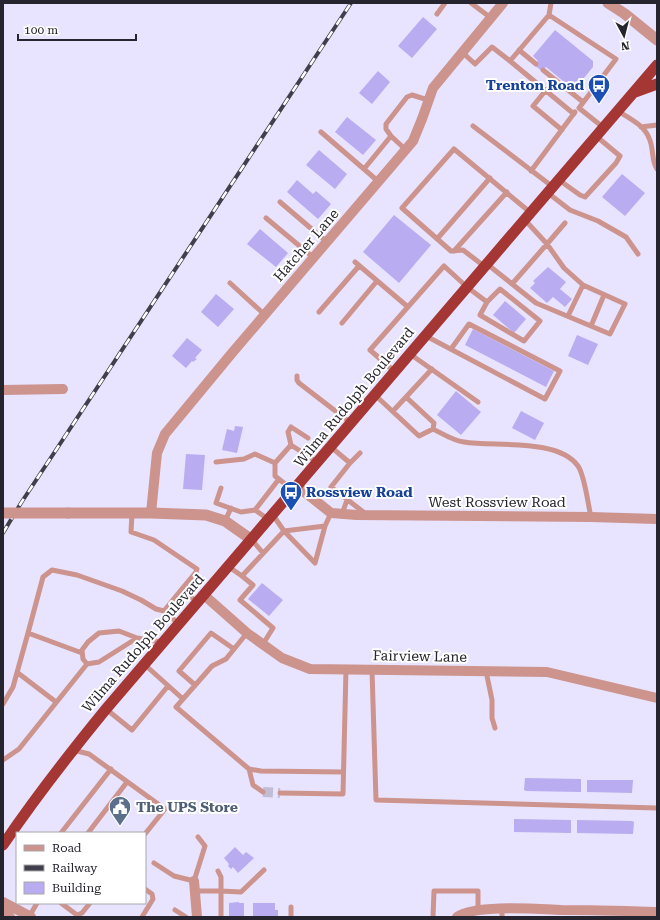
<svg xmlns="http://www.w3.org/2000/svg" width="660" height="920" font-family="'Roboto Serif',serif">
<style>
.building{fill:#b9acf1}
.lines{fill:none;stroke-linecap:round;stroke-linejoin:round}
.minor-tunnel{stroke:#c1bdd5;stroke-width:10;stroke-dasharray:10 5;stroke-linecap:butt}
.service{stroke:#cd938d;stroke-width:5}
.minor{stroke:#cd938d;stroke-width:10}
.tertiary{stroke:#cd938d;stroke-width:11}
.trunk{stroke:#a43634;stroke-width:11}
.rail-casing{stroke:#413f4b;stroke-width:4}
.rail{stroke:#fff;stroke-width:2.5;stroke-dasharray:8;stroke-linecap:butt}
.tertiary-bridge{stroke:#cd938d;stroke-width:11}
.labels{text-anchor:middle;stroke-width:4;stroke-linejoin:round;paint-order:stroke}
.transit-label{font-size:14px;font-weight:bold;fill:#164399;stroke:#fff;text-anchor:end}
.street-label{font-size:14px;fill:#26242e;stroke:#fff}
.service-label{font-size:14px;font-weight:bold;fill:#4e5e75;stroke:#fff;text-anchor:start}
</style>
<rect width="100%" height="100%" fill="#e8e3ff"/>
<path class="building" d="M423,17l14,12 -25,29 -14,-12z
M555,30l38,31v6l-19,23 -28,-23 -4,4 -8,-6 4,-4 -5,-5z
M378,71l12,11 -18,22 -13,-11z
M347,117l29,23 -13,15 -28,-23z
M319,150l28,24 -12,15 -29,-24z
M622,174l23,19 -20,23 -23,-19z
M297,180l16,14 3,-3 15,13 -13,15 -31,-27z
M394,215l37,30 -32,38 -36,-31z
M260,229l28,24 -12,14 -29,-23z
M548,267l18,15 -6,7 12,10 -7,8 -12,-10 -6,6 -17,-15 5,-5 -2,-2z
M216,294l18,15 -16,18 -17,-15z
M505,301l21,18 -12,14 -21,-18z
M473,329l81,42 -8,16 -81,-42z
M577,335l21,9 -10,21 -20,-9z
M187,338l15,12 -7,8 2,1 -4,3 -1,-1 -6,7 -14,-12z
M456,391l25,21 -20,23 -24,-20z
M521,411l23,12 -9,17 -23,-12z
M235,426l8,1 -6,26 -15,-3 5,-21 7,2z
M186,454l19,1 -3,35 -19,-1z
M262,583l21,17 -14,16 -21,-17z
M525,778l56,1v13l-55,-1 -2,-1z
M587,780h46l-1,13 -45,-1z
M514,819l57,1v13l-57,-1z
M577,820l55,1 2,1 -1,12 -56,-1z
M235,847l8,8 3,-3 8,6 -16,15 -5,-6 -2,2 -3,-3 1,-2 -5,-6z
M239,902v1h5v14h-15v-14z
M253,903h22v7h3v7h-25z"/>
<g class="lines">
<path class="minor-tunnel" d="M263,792l17,1"/>
<path class="service" d="M471,3l20,15
M551,3l-2,12 67,44 -37,49 25,20
M437,14l8,-11
M549,15l-39,46 64,53
M519,50l17,14
M462,52l13,12 17,-17 18,14
M543,70l40,32
M546,90l-13,16 29,24
M618,111c11,7 26,14 31,27 5,10 2,22 8,31
M473,126l80,61
M641,127l16,-2
M321,132l58,50
M391,136l-5,-7v-5l21,-27 5,-2 16,5
M364,169l27,-33 15,14
M531,171l44,-59
M559,180l21,15 5,2 31,-34 4,-7 -24,-20
M548,193l22,17 28,11 28,16 12,17
M280,202l47,40
M266,218l48,40
M525,220l22,24 18,-21
M437,239l53,-61
M454,251l53,-59
M355,262l53,45
M487,264l49,39 74,31 15,-30 -42,-19 -19,-17 -17,-24 -35,40
M484,266l-21,-16 -12,1 -49,-43 52,-59 77,64
M230,283l35,32
M319,312l40,-46
M568,316l15,-31
M342,323l35,-42
M591,326l13,-31
M426,336l119,63 15,-28 -91,-47 -18,25
M410,354l68,48
M395,372l-25,-22 74,-84 23,21 20,15 13,-13 40,32 -16,20 -44,-26 7,-13
M297,376v4l2,3 52,40
M375,395l44,41 14,-7
M406,397l28,26 -1,6
M393,411l39,-42
M433,429c10,5 21,12 31,13 31,5 94,-4 114,24 7,10 10,39 13,51
M291,445l-3,-13 3,-5 17,11
M331,447l19,16 -19,24 35,27
M216,462l28,-3 11,-5 20,9
M350,463l10,-10
M221,488l-5,15 25,9 14,-2
M294,491l-19,-15v-13l16,-18 26,17
M132,513l-1,19 23,8 43,29 -1,3 -15,18
M342,514l5,-14
M273,515l11,16 41,-5
M268,519l-13,-9 24,-31
M225,521l6,-13
M252,540l11,13
M229,567l13,9
M164,611l17,-21 17,12
M28,633l15,-56 9,-7 25,5 45,16 19,9 15,9 8,2 15,13
M247,633l-21,26 -14,7 -36,41 73,62 12,2 82,1
M137,638l-18,-7 -20,2 -11,9 -6,8 1,9 4,5 12,-2 38,-24 25,4
M263,644l10,-16 -33,-28 13,-15 -11,-9 42,-45 31,32 10,-37 6,-13
M144,664l39,35
M372,670l4,130 281,8
M486,671l6,29v18l3,10
M18,673l38,29
M195,685l-16,-14 32,-38 23,16
M3,704l10,-17 15,-54 54,20
M106,709l26,21 36,-44
M73,750l16,4 76,55 -20,25
M3,760l16,-11 68,-85
M249,769l4,16 10,7
M280,793l63,1 3,-125
M61,833l50,-64
M88,833l39,-51
M154,863l20,13 20,5 11,-35 -7,-9
M195,891h26v-14l-3,-6
M61,903l16,12 5,-2 8,-10
M291,907v10
M502,909v8
M175,910l11,7
M29,917l8,-14
M142,917l11,-18 -1,-5 -7,-5
M221,917v-26l20,1 23,-22
M433,917l1,-26h44v19"/>
<path class="minor" d="M3,390l60,-1
M297,486l34,27 26,2 234,2 66,2
M151,513l6,-60 8,-19 67,-81 181,-212 9,-22 11,-31 70,-85
M204,595l43,38 35,25 28,11 237,3 110,26
M194,881l3,36
M3,902l28,15
M3,913l7,4
M457,917c18,-13 81,-8 105,-7 32,0 63,1 95,2"/>
<path class="tertiary" d="M608,3l17,11 32,26
M68,513h83l55,2 19,6 27,19"/>
<path class="trunk" d="M635,92l22,-8
M3,845c32,-47 67,-92 103,-136l551,-644"/>
<g class="rail-casing">
<path id="rail" d="M3,533l18,-30 330,-500"/>
</g>
<use href="#rail" class="rail"/>
<path class="tertiary-bridge" d="M3,513h65"/>
</g>
<defs>
<g id="bus-pin" transform="scale(1.15)"><path d="M0 17L-7.5 6A9.5 9.5 0 1 1 7.5 6Z" fill="#1a4fb4" stroke="#fff"/><path d="M-5-6H5V4H4V6H2V4H-2V6H-4V4H-5ZM-3.5-4V0h7V-4ZM-3.5 1.2v1.5H-2V1.2ZM2 1.2v1.5H3.5V1.2Z" fill="#fff"/></g>
<g id="civic-pin" transform="scale(1.15)"><path d="M0 17L-7.5 6A9.5 9.5 0 1 1 7.5 6Z" fill="#5c6f8a" stroke="#fff"/><path d="M-.6-6.5H3V-4.5H.6V-3L4-1V1h2V6H-6V1h2V-1L-.6-3ZM-1.2 2.5V6h2.4V2.5Z" fill="#fff"/></g>
</defs>
<g fill-rule="evenodd">
<use href="#bus-pin" x="599" y="85"/>
<use href="#bus-pin" x="291" y="492"/>
<use href="#civic-pin" x="120" y="807"/>
</g>
<g class="labels">
<g class="transit-label">
<text x="584" y="90">Trenton Road</text>
<text x="306" y="497" text-anchor="start">Rossview Road</text>
</g>
<g class="street-label">
<text transform="translate(306 245) rotate(-49)" y="5">Hatcher Lane</text>
<text transform="translate(354 397) rotate(-50)" y="5">Wilma Rudolph Boulevard</text>
<text x="497" y="507">West Rossview Road</text>
<text transform="translate(143 643) rotate(-49)" y="5">Wilma Rudolph Boulevard</text>
<text transform="translate(420 656) rotate(1)" y="5">Fairview Lane</text>
</g>
<g class="service-label">
<text x="136" y="812">The UPS Store</text>
</g>
</g>
<rect width="660" height="920" fill="none" stroke="#26242e" stroke-width="8"/>
<rect x="16" y="832" width="130" height="72" fill="#ffffff" stroke="#a8a7ab"/>
<rect x="24" y="845" width="20" height="6" fill="#cd938d" stroke="#a8a7ab"/>
<text x="52" y="852" font-size="12" fill="#26242e">Road</text>
<rect x="24" y="865" width="20" height="6" fill="#413f4b" stroke="#a8a7ab"/>
<text x="52" y="872" font-size="12" fill="#26242e">Railway</text>
<rect x="24" y="882" width="20" height="12" fill="#b9acf1" stroke="#a8a7ab"/>
<text x="52" y="892" font-size="12" fill="#26242e">Building</text>
<g transform="translate(624 36) rotate(173)" stroke="#ffffff" stroke-width="3" paint-order="stroke">
<path d="M0-3L7 15L0 10L-7 15Z" fill="#26242e"/>
<text y="-6" font-size="11" font-weight="bold" text-anchor="middle" fill="#26242e">N</text>
</g>
<path d="M18 34v6h118v-6" fill="none" stroke="#26242e" stroke-width="2"/>
<text x="24" y="34" font-size="12" fill="#26242e" stroke="#ffffff" stroke-width="3" paint-order="stroke">100 m</text>
</svg>
